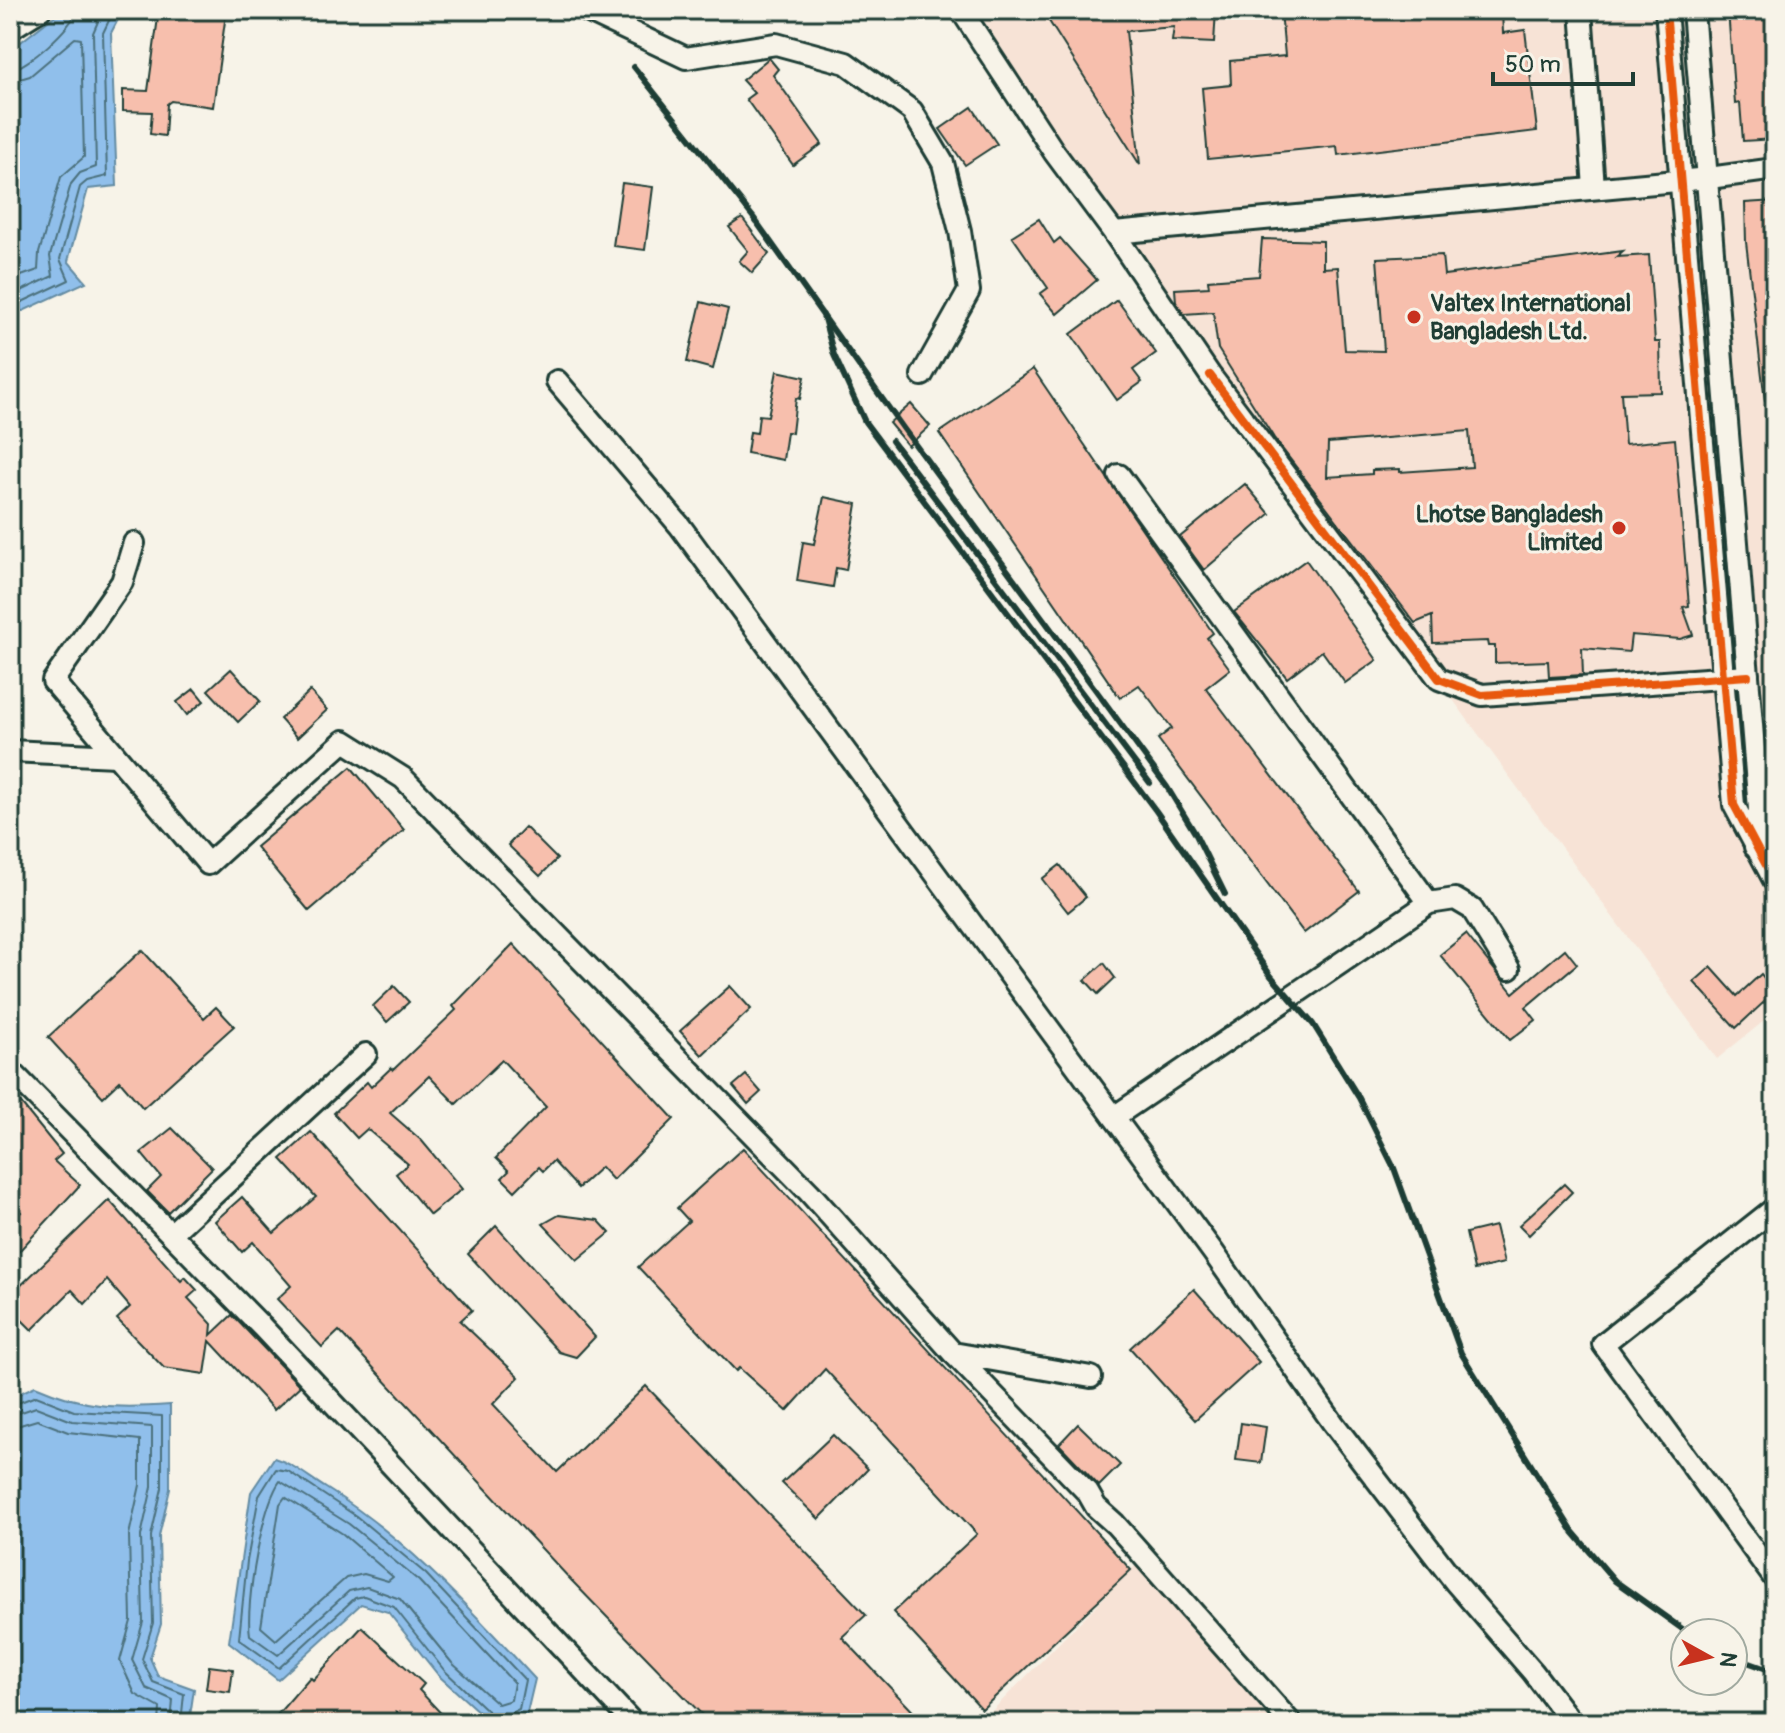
<svg xmlns="http://www.w3.org/2000/svg" width="1785" height="1733" viewBox="0 0 1785 1733" font-family="Pangolin,sans-serif">
<style>
.built{fill:#f7e3d6}
.water{fill:#90bfeb;stroke:#638ba2;stroke-width:2}
.lines{fill:none;stroke-linecap:round;stroke-linejoin:round}
.shore{stroke:#4c717d;stroke-width:2}
.building{fill:#f7bfad;stroke:#1f3d34;stroke-width:2;fill-rule:evenodd}
.minor-casing{stroke:#1f3d34;stroke-width:26}
.minor{stroke:#f7f3e8;stroke-width:20}
.rail{stroke:#1f3d34;stroke-width:6}
.cycleway-casing{stroke:#f7f3e8;stroke-width:13}
.cycleway{stroke:#e8590c;stroke-width:8}
.poi-dot{fill:#c8321e;stroke:#f7f3e8;stroke-width:3}
.labels{text-anchor:middle;dominant-baseline:central;stroke-width:6;stroke-linejoin:round;paint-order:stroke}
.poi-label{font-size:24px;font-weight:bold;fill:#1f3d34;stroke:#f7f3e8;text-anchor:start}
</style>
<rect width="100%" height="100%" fill="#f7f3e8"/>
<filter id="ink" filterUnits="userSpaceOnUse"><feTurbulence type="fractalNoise" baseFrequency=".0125" numOctaves="2"/><feDisplacementMap in="SourceGraphic" scale="16" xChannelSelector="R" yChannelSelector="G"/><feConvolveMatrix kernelMatrix="1 2 1 2 8 2 1 2 1" color-interpolation-filters="sRGB"/></filter>
<g filter="url(#ink)">
<g class="built">
<path d="M 946,10 L 1775,10 L 1775,1012 L 1717,1059 Z"/>
<path d="M 1139,1562 L 1278,1723 L 980,1723 Z"/>
</g>
<g class="water">
<path d="M 62,10 L 123,10 L 111,33 L 117,186 L 88,189 L 68,261 L 86,282 L 23,311 L 10,310 L 10,59 L 17,45 Z"/>
<path d="M 35,1386 C 86,1408 115,1409 170,1405 L 170,1489 L 159,1536 L 161,1624 L 150,1658 L 158,1676 L 194,1689 L 189,1723 L 10,1723 L 10,1398 Z"/>
<path d="M 274,1458 C 294,1464 308,1477 326,1488 C 408,1539 470,1609 535,1679 L 526,1717 L 491,1723 L 439,1676 L 388,1612 L 361,1604 L 278,1680 L 229,1642 L 251,1492 Z"/>
</g>
<g class="lines">
<g class="shore">
<path d="M 10,70 C 25,69 75,26 76,10"/>
<path d="M 10,82 L 30,76 L 75,38 L 81,39 L 84,157 L 61,177 L 39,253 L 38,270 L 10,280"/>
<path d="M 10,292 L 19,292 L 53,276 L 50,256 L 71,184 L 80,173 L 96,167 L 93,33 L 103,10"/>
<path d="M 10,303 L 22,302 L 69,280 L 60,259 L 80,187 L 87,181 L 107,176 L 103,33 L 114,10"/>
<path d="M 10,1406 L 36,1396 L 74,1411 L 162,1416 L 162,1488 L 151,1536 L 153,1623 L 142,1659 L 153,1682 L 184,1694 L 181,1723"/>
<path d="M 10,1416 L 36,1407 L 72,1421 L 152,1427 L 152,1487 L 141,1536 L 143,1622 L 132,1660 L 146,1688 L 173,1700 L 171,1723"/>
<path d="M 10,1428 L 37,1420 L 68,1432 L 140,1440 L 140,1485 L 129,1535 L 131,1621 L 120,1661 L 135,1694 L 160,1708 L 159,1723"/>
<path d="M 276,1469 L 288,1471 L 356,1516 L 426,1574 L 525,1680 L 519,1709 L 497,1720 L 444,1670 L 394,1607 L 364,1596 L 355,1598 L 279,1668 L 239,1639 L 247,1561 L 259,1496 Z"/>
<path d="M 280,1481 L 349,1524 L 419,1581 L 514,1683 L 511,1700 L 498,1704 L 452,1663 L 400,1599 L 367,1587 L 349,1591 L 278,1655 L 250,1635 C 245,1603 262,1507 280,1481 Z"/>
<path d="M 285,1497 L 343,1534 L 393,1577 L 388,1581 L 364,1574 L 346,1578 L 276,1640 L 261,1627 L 280,1504 Z"/>
</g>
</g>
<g class="building">
<path d="M 159,10 L 226,14 L 213,107 L 171,101 L 167,104 L 165,136 L 150,134 L 152,112 L 123,111 L 123,90 L 148,91 Z"/>
<path d="M 1042,10 L 1216,10 L 1214,43 L 1172,41 L 1174,27 L 1126,31 L 1140,165 Z"/>
<path d="M 1502,10 L 1503,33 L 1525,30 L 1537,131 L 1338,155 L 1337,146 L 1208,159 L 1202,88 L 1231,85 L 1230,61 L 1285,56 L 1281,11 Z"/>
<path d="M 1728,10 L 1775,10 L 1775,139 L 1743,141 L 1740,103 L 1735,104 Z"/>
<path d="M 769,58 L 778,69 L 773,75 L 822,144 L 793,165 L 746,99 L 754,93 L 742,80 Z"/>
<path d="M 972,107 L 997,144 L 965,165 L 940,129 Z"/>
<path d="M 622,183 L 653,187 L 645,250 L 613,246 Z"/>
<path d="M 1775,201 L 1775,400 L 1765,401 L 1746,242 L 1745,203 Z"/>
<path d="M 742,218 L 769,254 L 752,273 L 739,261 L 748,251 L 729,227 Z"/>
<path d="M 1039,219 L 1054,243 L 1060,238 L 1097,280 L 1057,314 L 1040,294 L 1048,288 L 1012,236 Z"/>
<path d="M 1262,239 L 1323,241 L 1323,268 L 1338,267 L 1345,350 L 1384,351 L 1377,258 L 1442,255 L 1444,275 L 1623,251 L 1616,257 L 1649,255 L 1655,342 L 1660,342 L 1661,392 L 1621,393 L 1625,444 L 1675,439 L 1689,606 L 1683,607 L 1693,635 L 1680,639 L 1631,635 L 1629,652 L 1582,648 L 1583,675 L 1549,677 L 1548,661 L 1495,663 L 1495,646 L 1488,646 L 1487,641 L 1433,643 L 1432,616 L 1415,623 L 1274,438 L 1218,349 L 1213,312 L 1184,314 L 1176,302 L 1175,289 L 1209,287 L 1208,280 L 1259,276 ZM 1469,431 L 1472,467 L 1400,472 L 1400,469 L 1372,470 L 1372,474 L 1327,477 L 1328,443 Z"/>
<path d="M 1117,300 L 1156,353 L 1133,370 L 1142,382 L 1117,400 L 1071,334 Z"/>
<path d="M 701,302 L 728,309 L 713,369 L 687,362 Z"/>
<path d="M 1033,369 L 1213,633 L 1207,638 L 1230,669 L 1206,688 L 1359,891 L 1304,933 L 1158,739 L 1172,728 L 1139,685 L 1120,698 L 939,433 Z"/>
<path d="M 777,371 L 805,377 L 800,399 L 796,398 L 792,433 L 787,432 L 783,460 L 747,453 L 750,432 L 757,433 L 759,415 L 768,416 Z"/>
<path d="M 911,404 L 930,426 L 908,446 L 889,423 Z"/>
<path d="M 1245,484 L 1270,514 L 1204,570 L 1180,537 Z"/>
<path d="M 824,497 L 857,504 L 846,570 L 836,568 L 833,587 L 797,581 L 803,542 L 814,544 Z"/>
<path d="M 1306,560 L 1377,660 L 1345,683 L 1322,651 L 1287,678 L 1234,612 Z"/>
<path d="M 231,669 L 260,701 L 238,722 L 208,690 Z"/>
<path d="M 194,689 L 204,701 L 187,715 L 177,702 Z"/>
<path d="M 310,691 L 327,710 L 297,738 L 280,719 Z"/>
<path d="M 351,767 L 404,830 L 309,911 L 256,847 Z"/>
<path d="M 525,827 L 557,859 L 540,876 L 508,845 Z"/>
<path d="M 1060,865 L 1086,897 L 1068,912 L 1042,879 Z"/>
<path d="M 1466,934 L 1513,993 L 1565,949 L 1577,964 L 1526,1007 L 1536,1020 L 1510,1040 L 1440,955 Z"/>
<path d="M 513,944 L 674,1119 L 613,1180 L 601,1167 L 578,1188 L 553,1161 L 543,1171 L 539,1167 L 515,1191 L 502,1178 L 509,1171 L 496,1158 L 546,1107 L 502,1060 L 456,1104 L 429,1076 L 390,1113 L 422,1141 L 462,1189 L 430,1215 L 396,1174 L 408,1164 L 367,1129 L 357,1138 L 334,1113 L 367,1082 L 371,1087 L 391,1068 L 393,1070 L 456,1010 L 453,1006 Z"/>
<path d="M 142,950 L 204,1018 L 216,1007 L 234,1026 L 143,1108 L 120,1081 L 103,1097 L 48,1037 Z"/>
<path d="M 1104,963 L 1115,978 L 1098,994 L 1085,980 Z"/>
<path d="M 1711,967 L 1737,996 L 1761,974 L 1775,992 L 1736,1028 L 1694,982 Z"/>
<path d="M 394,986 L 409,1002 L 387,1022 L 373,1006 Z"/>
<path d="M 730,986 L 751,1009 L 702,1055 L 680,1031 Z"/>
<path d="M 746,1075 L 761,1092 L 748,1104 L 733,1086 Z"/>
<path d="M 10,1090 L 62,1154 L 54,1161 L 80,1185 L 10,1261 L 10,1224 L 21,1212 L 10,1201 Z"/>
<path d="M 172,1128 L 212,1168 L 168,1212 L 147,1191 L 161,1177 L 141,1153 Z"/>
<path d="M 311,1132 L 472,1310 L 460,1321 L 519,1377 L 493,1404 L 557,1472 L 646,1386 L 866,1615 L 842,1637 L 924,1723 L 710,1723 L 571,1580 L 339,1331 L 322,1347 L 277,1299 L 291,1286 L 253,1242 L 242,1252 L 215,1221 L 242,1197 L 274,1233 L 316,1197 L 281,1159 Z"/>
<path d="M 743,1148 L 1131,1570 L 982,1709 L 893,1612 L 977,1534 L 825,1369 L 787,1411 L 739,1368 L 736,1371 L 638,1267 L 689,1221 L 677,1208 Z"/>
<path d="M 1564,1184 L 1572,1192 L 1529,1235 L 1519,1225 Z"/>
<path d="M 109,1200 L 181,1281 L 185,1277 L 197,1290 L 188,1298 L 212,1324 L 211,1335 L 232,1315 L 300,1386 L 274,1410 L 210,1341 L 205,1374 L 164,1368 L 117,1319 L 130,1307 L 107,1280 L 85,1304 L 72,1290 L 32,1330 L 10,1308 L 10,1296 Z"/>
<path d="M 559,1215 L 598,1220 L 610,1233 L 577,1260 L 543,1224 Z"/>
<path d="M 496,1226 L 595,1337 L 576,1357 L 559,1352 L 468,1254 Z"/>
<path d="M 1495,1226 L 1504,1263 L 1474,1270 L 1466,1233 Z"/>
<path d="M 1194,1289 L 1259,1362 L 1195,1420 L 1130,1348 Z"/>
<path d="M 1241,1423 L 1266,1427 L 1261,1463 L 1236,1460 Z"/>
<path d="M 1078,1424 L 1120,1465 L 1099,1486 L 1059,1444 Z"/>
<path d="M 833,1435 L 868,1469 L 819,1519 L 782,1483 Z"/>
<path d="M 362,1627 L 424,1684 L 419,1690 L 450,1723 L 407,1723 L 397,1713 L 389,1723 L 270,1723 L 310,1677 L 313,1680 Z"/>
<path d="M 209,1666 L 233,1669 L 230,1692 L 206,1689 Z"/>
</g>
<g class="lines">
<g class="minor-casing">
<g id="minor">
<path d="M 585,10 L 686,58 L 776,44 L 846,63 L 912,111 L 943,163 L 960,231 L 969,291 L 922,375"/>
<path d="M 961,10 L 1054,152 L 1114,233 L 1210,375 L 1439,679 L 1482,695 L 1748,676"/>
<path d="M 1581,10 L 1594,188"/>
<path d="M 1666,10 L 1734,805 L 1775,882"/>
<path d="M 1693,10 L 1759,809 L 1755,847"/>
<path d="M 10,29 L 40,10"/>
<path d="M 1114,233 L 1709,178 L 1775,169"/>
<path d="M 557,381 L 680,526 L 1213,1252 L 1333,1423 L 1455,1582 L 1533,1672 L 1572,1723"/>
<path d="M 1119,475 L 1429,903"/>
<path d="M 134,543 L 122,582 L 53,681 L 208,864 L 344,741 L 403,778 L 809,1192 L 953,1353 L 1091,1377"/>
<path d="M 10,751 L 116,756"/>
<path d="M 10,1070 L 262,1327 L 633,1723"/>
<path d="M 1114,1117 L 1429,903 L 1455,899 L 1472,909 L 1509,969"/>
<path d="M 1775,1208 L 1603,1344 L 1775,1579"/>
<path d="M 171,1234 L 366,1054"/>
<path d="M 954,1354 L 1088,1493 L 1096,1507 L 1115,1524 L 1291,1723"/>
</g>
</g>
<use href="#minor" class="minor"/>
<g class="rail">
<path d="M 634,67 L 753,217 L 903,428 L 1167,787 L 1195,833 L 1225,894"/>
<path d="M 823,315 L 834,355 L 865,422 L 1156,811 L 1271,976 L 1313,1024 L 1359,1098 L 1394,1168 L 1461,1353 L 1573,1532 L 1615,1581 L 1688,1633"/>
<path d="M 892,441 L 1150,783"/>
<path d="M 1733,1657 L 1775,1672"/>
</g>
<g class="cycleway-casing">
<g id="cycleway">
<path d="M 1666,10 L 1734,805 L 1775,882"/>
<path d="M 1210,375 L 1439,679 L 1482,695 L 1748,676"/>
</g>
</g>
<use href="#cycleway" class="cycleway"/>
</g>
</g>
<g class="poi-dot">
<circle cx="1414" cy="317" r="8"/>
<circle cx="1619" cy="528" r="8"/>
</g>
<g class="labels">
<g class="poi-label">
<text x="1430" y="303">Valtex International<tspan x="1430" dy="28">Bangladesh Ltd.</tspan></text>
<text x="1603" y="514" text-anchor="end">Lhotse Bangladesh<tspan x="1603" dy="28">Limited</tspan></text>
</g>
</g>
<rect width="1785" height="1733" fill="none" stroke="#f7f3e8" stroke-width="40"/>
<rect x="20" y="20" width="1745" height="1693" fill="none" stroke="#1f3d34" stroke-width="3" filter="url(#ink)"/>
<g transform="translate(1709 1657) rotate(98)"><circle r="38" fill="#f7f3e8" stroke="#a1aaa0" stroke-width="2"/>
<path d="M0-6L14 30L0 20L-14 30Z" fill="#c8321e"/>
<text y="-12" font-size="22" font-weight="bold" text-anchor="middle" fill="#1f3d34">N</text>
</g>
<path d="M1493 72v12h140v-12" fill="none" stroke="#1f3d34" stroke-width="4"/>
<text x="1505" y="72" font-size="24" fill="#1f3d34" stroke="#f7f3e8" stroke-width="6" paint-order="stroke">50 m</text>
</svg>
